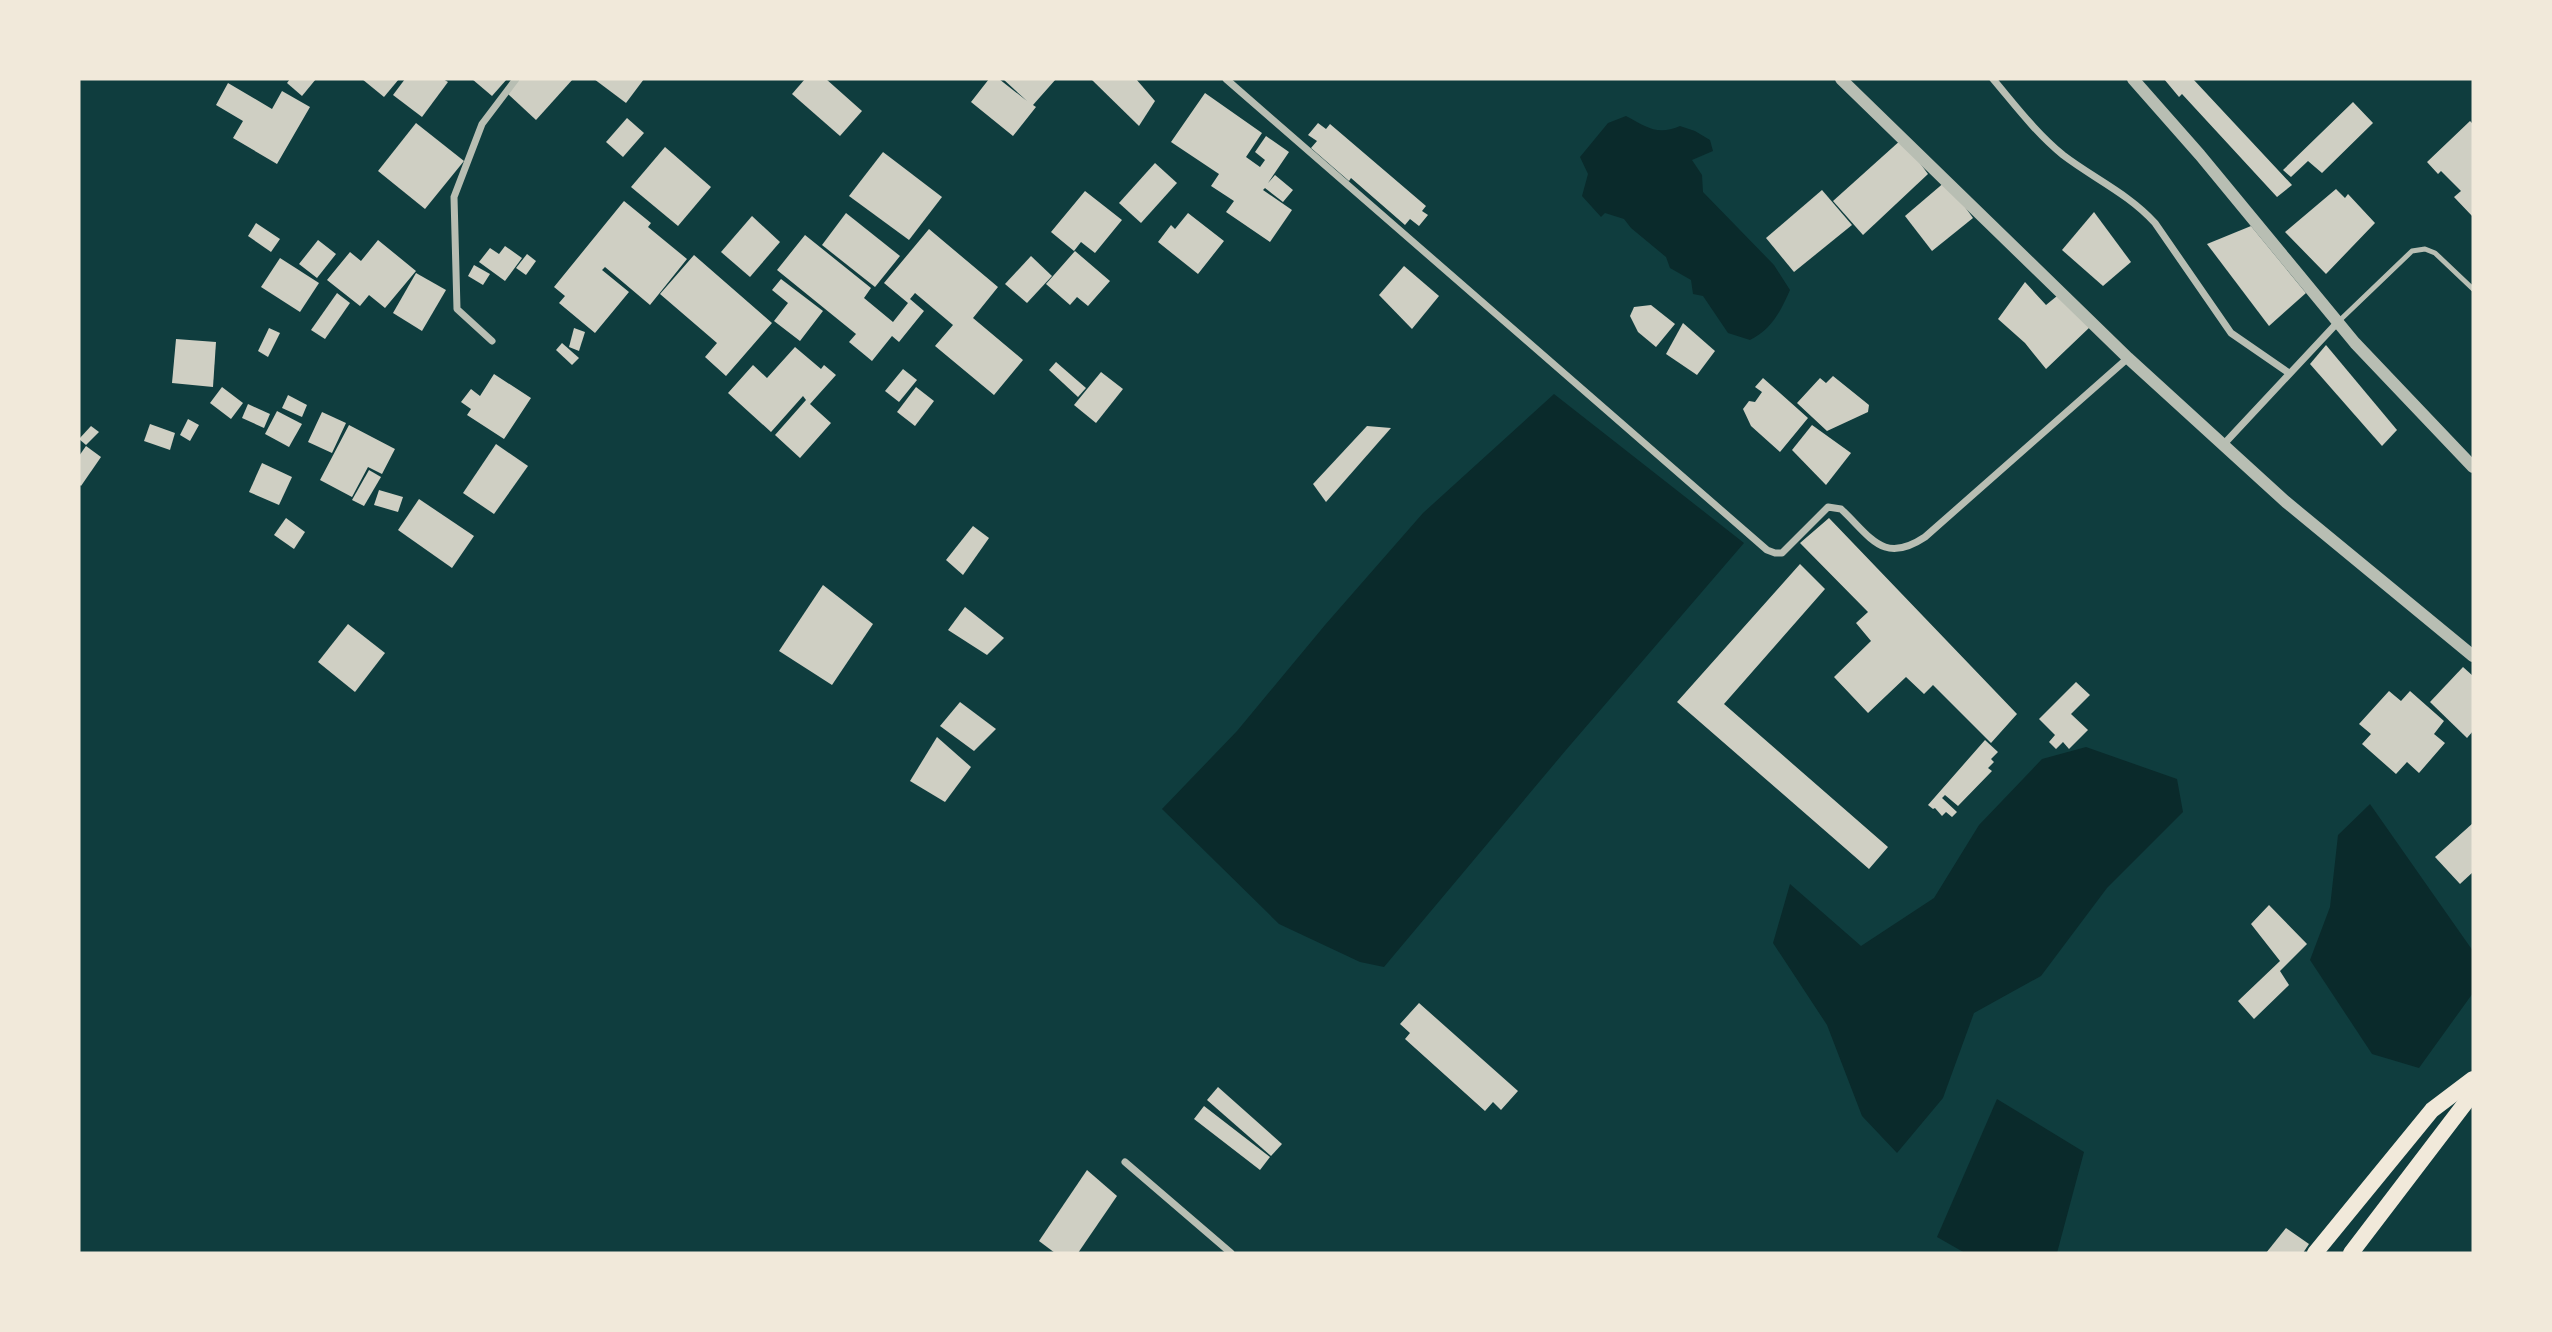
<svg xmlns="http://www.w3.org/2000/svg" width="2552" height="1332" viewBox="0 0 2552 1332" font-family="'Space Grotesk',sans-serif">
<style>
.water{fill:#0a2a2b}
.building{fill:#cfcfc3}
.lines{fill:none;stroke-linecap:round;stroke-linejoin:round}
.service{stroke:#b8beb3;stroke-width:5}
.minor{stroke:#b8beb3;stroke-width:7}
.tertiary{stroke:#b8beb3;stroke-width:12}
.primary{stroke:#f1e9da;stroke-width:16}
</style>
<rect width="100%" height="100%" fill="#0f3d3e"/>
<g class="water">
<path d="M 1626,116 C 1647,127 1657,136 1680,126 L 1695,131 L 1710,140 L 1713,151 L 1692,160 L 1702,175 L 1703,192 L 1774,265 L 1790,290 C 1781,311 1771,330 1750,340 L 1728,333 L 1703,296 L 1693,294 L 1691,280 L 1670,268 L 1666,257 L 1631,228 L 1624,219 L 1605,213 L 1601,217 L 1582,196 L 1588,174 L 1580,157 L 1608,123 Z"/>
<path d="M 1554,394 L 1744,543 L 1566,750 L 1384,967 L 1360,962 L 1279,924 L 1162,809 L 1237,731 L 1325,625 L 1423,513 Z"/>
<path d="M 2086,747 L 2177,779 L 2183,812 L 2107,888 L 2041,976 L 1974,1013 L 1943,1098 L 1897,1153 L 1862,1116 L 1827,1025 L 1773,943 L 1790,884 L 1861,946 L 1934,898 L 1979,825 L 2042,759 Z"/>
<path d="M 2370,804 L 2473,951 L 2473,993 L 2419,1068 L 2372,1054 L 2310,960 L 2330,907 L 2338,835 Z"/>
<path d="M 1997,1099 L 2084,1152 L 2057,1253 L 1965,1253 L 1937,1237 Z"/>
</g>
<g class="building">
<path d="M 290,79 L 316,79 L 302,96 L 287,83 Z"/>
<path d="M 362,79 L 399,79 L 384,97 Z"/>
<path d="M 405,79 L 443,79 L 448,82 L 422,117 L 393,95 Z"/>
<path d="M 472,79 L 507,79 L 492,96 Z"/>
<path d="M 520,79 L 573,79 L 536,120 L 507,93 Z"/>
<path d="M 594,79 L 644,79 L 626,103 Z"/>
<path d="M 805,79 L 826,79 L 862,111 L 840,136 L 792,94 Z"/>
<path d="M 989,79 L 999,79 L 1027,101 L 1003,79 L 1056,79 L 1033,105 L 1036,107 L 1013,136 L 971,102 Z"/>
<path d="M 1091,79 L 1136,79 L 1155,101 L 1139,126 Z"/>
<path d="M 2164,79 L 2193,79 L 2292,185 L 2277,197 L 2182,94 L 2179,97 Z"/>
<path d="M 228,83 L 272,109 L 282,91 L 310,107 L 277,164 L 233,138 L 243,121 L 216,105 Z"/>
<path d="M 1205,93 L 1262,133 L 1246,157 L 1260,167 L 1265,160 L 1255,152 L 1266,136 L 1289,152 L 1268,183 L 1275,175 L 1293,190 L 1283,202 L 1265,188 L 1263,190 L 1292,210 L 1270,242 L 1226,212 L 1234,201 L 1211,186 L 1219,174 L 1171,142 Z"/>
<path d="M 2353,102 L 2373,123 L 2322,173 L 2308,161 L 2291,177 L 2283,170 Z"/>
<path d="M 627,118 L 644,133 L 623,157 L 606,142 Z"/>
<path d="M 2470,121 L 2473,124 L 2473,217 L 2454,197 L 2461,191 L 2441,171 L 2438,174 L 2427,162 Z"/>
<path d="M 416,123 L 464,161 L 425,209 L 378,171 Z"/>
<path d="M 1318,123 L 1326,129 L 1330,124 L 1426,206 L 1422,211 L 1428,215 L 1419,226 L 1410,219 L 1405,225 L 1351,178 L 1349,181 L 1311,148 L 1317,141 L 1308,135 Z"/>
<path d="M 1902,139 L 1928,174 L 1863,235 L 1833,201 Z"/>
<path d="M 665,147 L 711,187 L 678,226 L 631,187 Z"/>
<path d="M 883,152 L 942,197 L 909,240 L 849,196 Z"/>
<path d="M 1155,163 L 1177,183 L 1141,223 L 1119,203 Z"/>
<path d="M 1946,181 L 1973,218 L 1932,251 L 1905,216 Z"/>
<path d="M 2336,189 L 2345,198 L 2348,194 L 2375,223 L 2326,274 L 2285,232 Z"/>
<path d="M 1822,190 L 1852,225 L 1794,272 L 1766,238 Z"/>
<path d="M 1085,191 L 1122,220 L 1095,253 L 1081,242 L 1074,251 L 1051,232 Z"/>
<path d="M 624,201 L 651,223 L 648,227 L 687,259 L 650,305 L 605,267 L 602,270 L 629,292 L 595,333 L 559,303 L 565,296 L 554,287 Z"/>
<path d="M 2094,212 L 2131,262 L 2103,286 L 2062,250 Z"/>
<path d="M 846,213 L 900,256 L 875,287 L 822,245 Z"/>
<path d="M 1188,213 L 1224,241 L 1198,274 L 1158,242 L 1171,225 L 1175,229 Z"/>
<path d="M 752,216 L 780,242 L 750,277 L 721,252 Z"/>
<path d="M 256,223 L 280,239 L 271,252 L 248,236 Z"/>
<path d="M 2251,226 L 2306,293 L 2269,326 L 2207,244 Z"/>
<path d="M 929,229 L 998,287 L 973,318 L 1023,360 L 994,395 L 935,346 L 953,325 L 915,293 L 910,299 L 924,311 L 899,342 L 892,336 L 872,361 L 849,342 L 856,334 L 777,270 L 805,235 L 871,288 L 864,298 L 893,322 L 908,303 L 884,283 Z"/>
<path d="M 318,240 L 336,254 L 317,278 L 299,264 Z"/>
<path d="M 378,240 L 416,271 L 385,308 L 369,295 L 360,306 L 327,280 L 350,252 L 361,261 Z"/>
<path d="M 505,246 L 522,258 L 505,281 L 479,262 L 490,248 L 499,254 Z"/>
<path d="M 1075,251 L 1110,281 L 1088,306 L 1077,297 L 1070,305 L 1046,284 Z"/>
<path d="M 527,254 L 536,261 L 526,275 L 516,268 Z"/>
<path d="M 694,255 L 772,323 L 726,376 L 705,357 L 717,343 L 660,294 Z"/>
<path d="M 1031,256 L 1052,276 L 1027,303 L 1005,284 Z"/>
<path d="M 280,258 L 319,283 L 300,312 L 261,287 Z"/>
<path d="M 474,265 L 490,274 L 483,285 L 468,276 Z"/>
<path d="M 1404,266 L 1439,296 L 1412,329 L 1379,295 Z"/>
<path d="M 416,273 L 446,290 L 422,331 L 393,313 Z"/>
<path d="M 781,279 L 823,311 L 800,341 L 774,321 L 788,303 L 772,290 Z"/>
<path d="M 2025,282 L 2046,305 L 2057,296 L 2090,327 L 2046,369 L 2025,343 L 1998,319 Z"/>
<path d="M 337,293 L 350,303 L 325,339 L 311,330 Z"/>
<path d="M 1651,305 L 1675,324 L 1656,347 L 1638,332 L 1630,316 L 1634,307 Z"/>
<path d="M 1683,323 L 1715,351 L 1697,375 L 1666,354 Z"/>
<path d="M 269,328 L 280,333 L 268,357 L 258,351 Z"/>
<path d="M 574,328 L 585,332 L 579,351 L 569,347 Z"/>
<path d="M 176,339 L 216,342 L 213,387 L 172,383 Z"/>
<path d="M 562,343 L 579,358 L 572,365 L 556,350 Z"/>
<path d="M 2326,345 L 2397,430 L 2382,446 L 2310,364 Z"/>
<path d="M 795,347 L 821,369 L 824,365 L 836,375 L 810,404 L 831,423 L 800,458 L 775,435 L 806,400 L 803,396 L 771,432 L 728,393 L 753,365 L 767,378 Z"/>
<path d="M 1056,362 L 1086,388 L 1078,397 L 1049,370 Z"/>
<path d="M 903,369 L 917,380 L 899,402 L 885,391 Z"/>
<path d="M 1101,372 L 1123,389 L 1096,423 L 1074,405 Z"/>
<path d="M 494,374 L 531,398 L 504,439 L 467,415 L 471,409 L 461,402 L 471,389 L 480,396 Z"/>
<path d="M 1833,376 L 1869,405 L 1868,412 L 1827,431 L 1797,403 L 1820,378 L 1826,383 Z"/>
<path d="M 1763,378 L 1808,418 L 1780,452 L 1751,426 L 1743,409 L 1749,401 L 1755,402 L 1762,392 L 1755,387 Z"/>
<path d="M 222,387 L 243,403 L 231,419 L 210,403 Z"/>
<path d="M 916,387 L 934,401 L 915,426 L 897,412 Z"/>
<path d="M 288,395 L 307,405 L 302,417 L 282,408 Z"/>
<path d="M 248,404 L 270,414 L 264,428 L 242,418 Z"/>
<path d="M 277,411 L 302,424 L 289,447 L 265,434 Z"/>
<path d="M 322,412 L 346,423 L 332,453 L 308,442 Z"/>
<path d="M 188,419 L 199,425 L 190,441 L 180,435 Z"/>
<path d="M 150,424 L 175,433 L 170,450 L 144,441 Z"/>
<path d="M 349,425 L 395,449 L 382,474 L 368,467 L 352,497 L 320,480 Z"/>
<path d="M 1812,425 L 1851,453 L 1826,485 L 1792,450 Z"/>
<path d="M 91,426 L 99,432 L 86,445 L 79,439 Z"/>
<path d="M 1367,426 L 1391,428 L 1326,502 L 1313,484 Z"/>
<path d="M 496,444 L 528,466 L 494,514 L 463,493 Z"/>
<path d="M 86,446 L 101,457 L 81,486 L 79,484 L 79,456 Z"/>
<path d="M 262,463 L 292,477 L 279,505 L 249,492 Z"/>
<path d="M 369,470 L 381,477 L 364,506 L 352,500 Z"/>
<path d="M 379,490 L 403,497 L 398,512 L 374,505 Z"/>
<path d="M 419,499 L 474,536 L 452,568 L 398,530 Z"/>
<path d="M 286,518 L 305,532 L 294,549 L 274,535 Z"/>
<path d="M 1829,518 L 2017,714 L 1991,743 L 1933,685 L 1924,694 L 1906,677 L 1868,713 L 1834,677 L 1871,641 L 1856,623 L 1868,612 L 1800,543 Z"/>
<path d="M 973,526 L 989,538 L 963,575 L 946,560 Z"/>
<path d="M 1800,564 L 1825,589 L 1724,704 L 1888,847 L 1869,869 L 1677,702 Z"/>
<path d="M 823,585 L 873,624 L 832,685 L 779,651 Z"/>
<path d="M 965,607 L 1004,638 L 987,655 L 948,630 Z"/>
<path d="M 348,624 L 385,653 L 355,692 L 318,662 Z"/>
<path d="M 2463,667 L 2473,676 L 2473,731 L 2467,738 L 2430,702 Z"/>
<path d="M 2076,682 L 2090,695 L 2071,714 L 2088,730 L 2069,749 L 2063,742 L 2056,749 L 2049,742 L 2055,735 L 2039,719 Z"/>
<path d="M 2389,691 L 2401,701 L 2410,691 L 2444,721 L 2434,734 L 2445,743 L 2419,773 L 2407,762 L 2396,774 L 2362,744 L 2371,734 L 2359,724 Z"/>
<path d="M 960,702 L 996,729 L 974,751 L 940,726 Z"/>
<path d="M 937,737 L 971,767 L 945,802 L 910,781 Z"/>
<path d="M 1985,740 L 1998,752 L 1991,759 L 1994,762 L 1988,768 L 1992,771 L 1958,806 L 1945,795 L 1942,798 L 1957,812 L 1952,817 L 1946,812 L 1942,816 L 1935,808 L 1933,809 L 1928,805 Z"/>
<path d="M 2473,823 L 2473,872 L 2460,884 L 2435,857 Z"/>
<path d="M 2269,905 L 2307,944 L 2280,971 L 2289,985 L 2254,1019 L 2238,1001 L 2280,961 L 2251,924 Z"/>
<path d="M 1419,1003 L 1518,1091 L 1501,1110 L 1493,1102 L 1485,1111 L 1405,1039 L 1410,1033 L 1400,1024 Z"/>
<path d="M 1218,1087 L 1282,1144 L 1271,1156 L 1207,1100 Z"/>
<path d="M 1204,1106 L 1270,1157 L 1260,1170 L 1194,1119 Z"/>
<path d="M 1087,1170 L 1117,1196 L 1078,1253 L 1055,1253 L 1039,1241 Z"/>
<path d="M 2286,1228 L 2309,1244 L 2303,1253 L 2266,1253 Z"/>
</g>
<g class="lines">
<path class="service" d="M 2338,322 L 2412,251 L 2425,249 L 2435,253 L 2473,289"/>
<g class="minor">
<path d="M 1226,79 L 1767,550 L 1775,553 L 1782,553 L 1828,507 L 1841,509 C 1871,537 1883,565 1925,537 L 2128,358"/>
<path d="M 1993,79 C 2015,105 2036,133 2063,155 C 2093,178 2129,194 2155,223 L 2231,333 L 2289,373"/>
<path d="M 492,341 L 457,309 L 454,197 L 482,124 L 516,79"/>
<path d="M 2223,445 L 2338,322"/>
<path d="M 1125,1162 L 1231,1253"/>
</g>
<g class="tertiary">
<path d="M 1841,79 L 2128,358 L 2286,502 L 2473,656"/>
<path d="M 2133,79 L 2200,155 L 2355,343 L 2473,467"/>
</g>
<g class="primary">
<path d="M 2315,1253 L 2432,1110 L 2473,1079"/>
<path d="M 2351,1253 L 2473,1093"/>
</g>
</g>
<rect width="2552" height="1332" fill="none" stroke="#f1e9da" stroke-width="161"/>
</svg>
